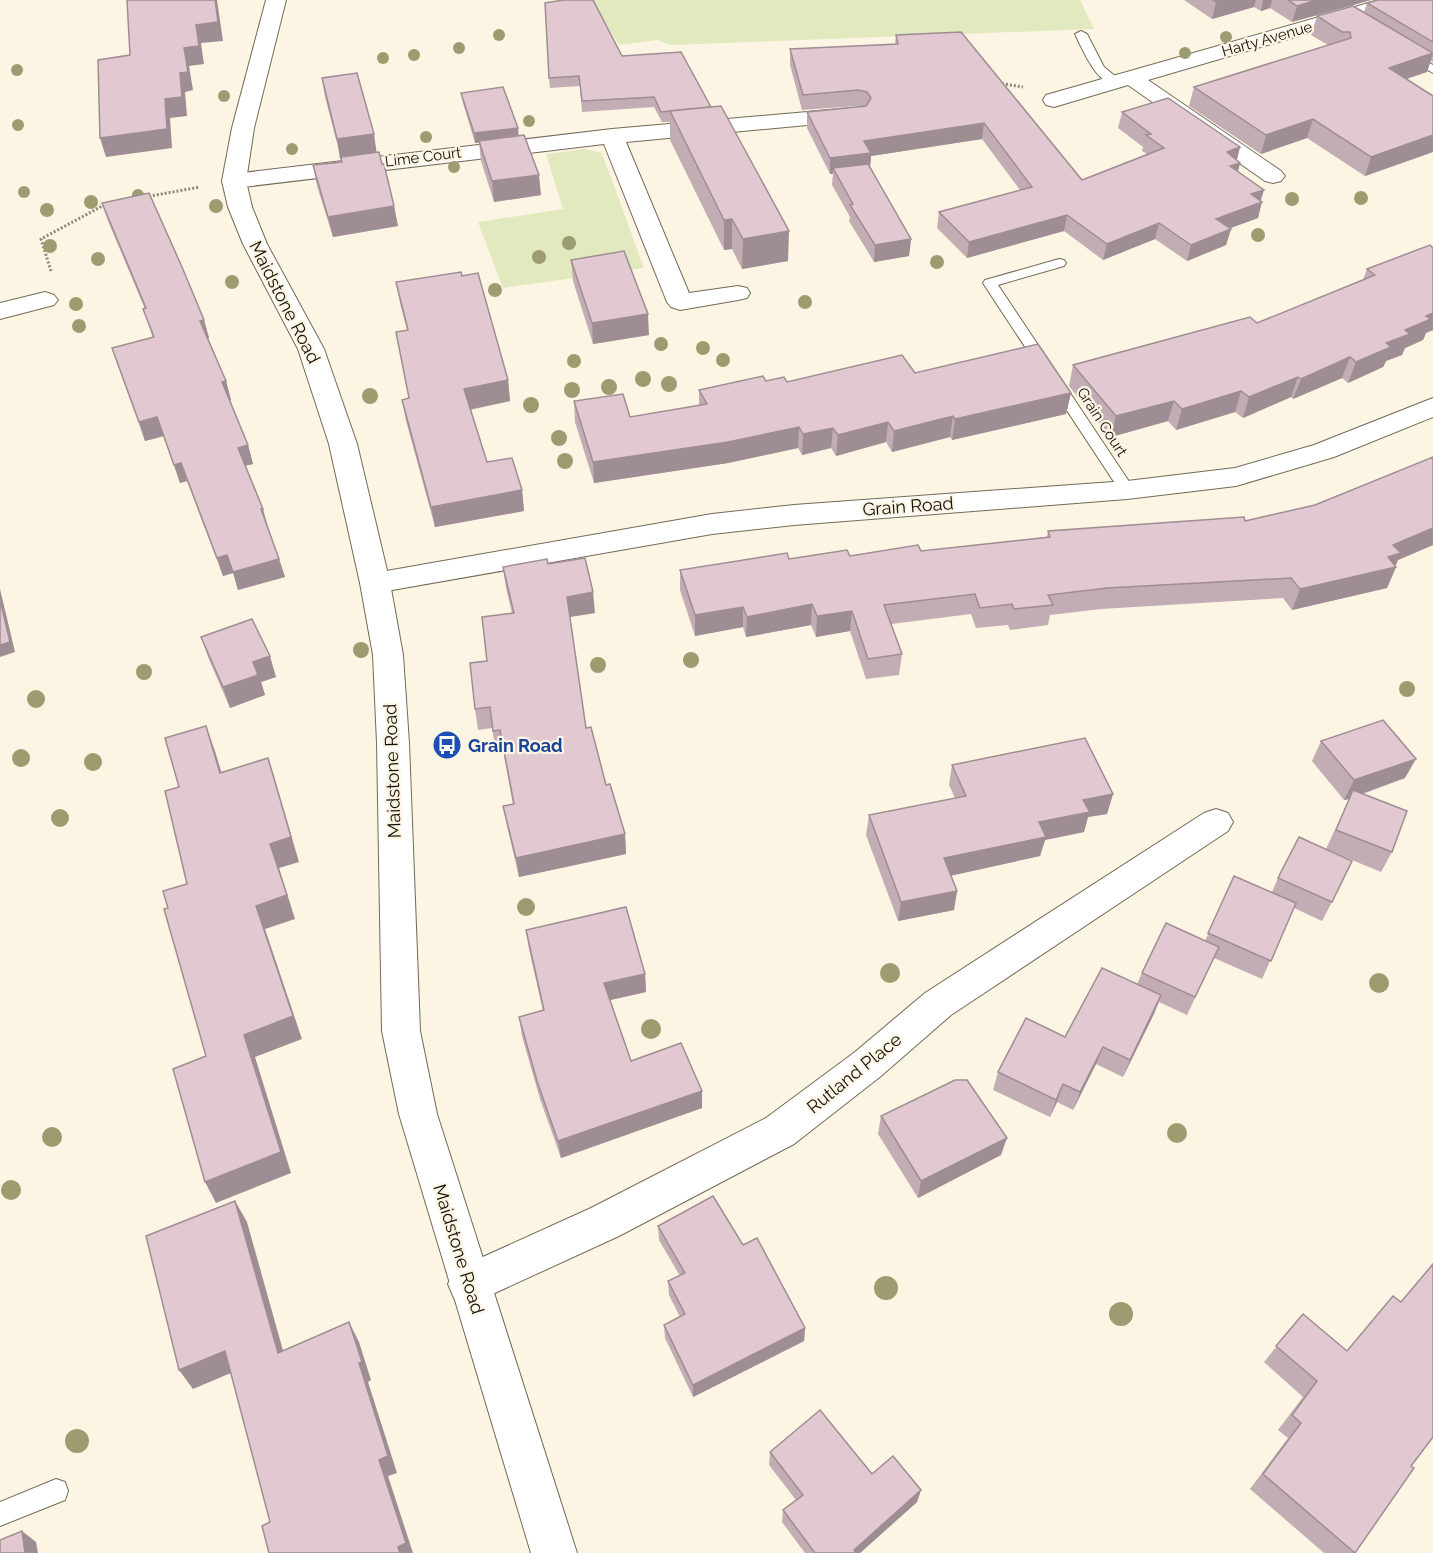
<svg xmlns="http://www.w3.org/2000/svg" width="1433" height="1553" viewBox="0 0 1433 1553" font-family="Raleway,sans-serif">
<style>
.green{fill:#e2e9bf}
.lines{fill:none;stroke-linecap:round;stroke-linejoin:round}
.service-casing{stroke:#736a57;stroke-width:2}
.minor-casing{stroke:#736a57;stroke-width:2}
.tertiary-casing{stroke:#736a57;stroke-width:2}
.path{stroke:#8d877a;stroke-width:3;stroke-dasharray:2 2;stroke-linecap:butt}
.service{fill:#fff;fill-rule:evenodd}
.minor{fill:#fff;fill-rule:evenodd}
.tertiary{fill:#fff;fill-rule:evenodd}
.tree{fill:#9c9c70}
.wall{fill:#c2adb4}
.shaded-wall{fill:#9e8d92}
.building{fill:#e2c9d1;stroke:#9e8d92;stroke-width:1.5}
.labels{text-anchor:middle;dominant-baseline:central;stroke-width:4.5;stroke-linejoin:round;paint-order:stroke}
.far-street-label{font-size:15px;fill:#131008;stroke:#fdf5e3}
.street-label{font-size:18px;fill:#131008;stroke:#fdf5e3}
.transit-label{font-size:18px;font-weight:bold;fill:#164399;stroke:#fdf5e3;text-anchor:start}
</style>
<rect width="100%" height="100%" fill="#fdf5e3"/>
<g class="green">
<path d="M 592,0 L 1080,0 L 1094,29 L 670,45 L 657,40 L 619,45 Z"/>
<path d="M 585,149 L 602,153 L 644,268 L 503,288 L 478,222 L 563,209 L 546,154 Z"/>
</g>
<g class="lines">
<g class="service-casing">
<g id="service">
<path d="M 1081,31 L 1087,34 L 1104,67 L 1120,80 L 1120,84 C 1098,89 1083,50 1075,34 Z"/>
<path d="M 1409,52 L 1433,65 L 1433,73 L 1405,57 L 1405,53 Z"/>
<path d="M 1059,259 L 1064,260 L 1066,263 L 1064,266 L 998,285 L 1132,486 L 1135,490 L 1132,494 L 1122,494 L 983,283 L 985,280 Z"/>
<path d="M 56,1479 L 65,1482 L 68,1491 L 65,1500 L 0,1526 L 0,1502 Z"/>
</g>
</g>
<g class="minor-casing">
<g id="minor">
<path d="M 1379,0 L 1411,0 L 1408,4 L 1148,80 L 1281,171 L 1285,176 L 1281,181 L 1273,183 L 1265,181 L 1128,85 L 1054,107 L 1046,105 L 1043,100 L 1046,95 Z"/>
<path d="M 853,108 L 861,110 L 864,115 L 861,120 L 626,142 L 689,293 L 738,286 L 747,288 L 750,293 L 747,298 L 738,300 L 680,310 L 671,307 L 667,302 L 604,144 L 234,188 L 226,186 L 222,181 L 226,176 L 234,174 L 612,129 Z"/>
<path d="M 45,292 L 54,295 L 58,300 L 54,305 L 0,319 L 0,303 Z"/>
<path d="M 1433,398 L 1433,417 L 1334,457 L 1236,486 L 1127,499 L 794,525 L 712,534 L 375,593 L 364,590 L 360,583 L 364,576 L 375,573 L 712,514 L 794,505 L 1127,481 L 1235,468 L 1314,445 Z"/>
<path d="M 1216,809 L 1228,813 L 1233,822 L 1228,831 L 951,1015 L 881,1076 L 794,1144 L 619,1236 L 484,1298 L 469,1304 L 454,1298 L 448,1284 L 454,1270 L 591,1208 L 766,1118 L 855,1052 L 925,993 L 1204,813 Z"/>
</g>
</g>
<g class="tertiary-casing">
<path id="tertiary" d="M 266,0 L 286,0 L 254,128 L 246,181 L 252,207 L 267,244 L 324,349 L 357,444 L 390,583 L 403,655 L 409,743 L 420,1031 L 437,1114 L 577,1553 L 531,1553 L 399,1114 L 382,1031 L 377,743 L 373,655 L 360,583 L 329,444 L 298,349 L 243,244 L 228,207 L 222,181 L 232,128 Z"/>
</g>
<g class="path">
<path d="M 998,83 L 1023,87"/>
<path d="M 145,197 L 200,187"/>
<path d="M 51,271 L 41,239 L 106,204"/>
</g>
<use href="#service" class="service"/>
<use href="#minor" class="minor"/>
<use href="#tertiary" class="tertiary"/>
</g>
<g class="tree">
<circle cx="499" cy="35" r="6"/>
<circle cx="1226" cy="37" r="6"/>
<circle cx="459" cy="48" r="6"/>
<circle cx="1185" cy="53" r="6"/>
<circle cx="414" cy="55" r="6"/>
<circle cx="383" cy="58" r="6"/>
<circle cx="17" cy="70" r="6"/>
<circle cx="224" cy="96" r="6"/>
<circle cx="529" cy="121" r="6"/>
<circle cx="18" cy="125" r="6"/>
<circle cx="426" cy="137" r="6"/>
<circle cx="292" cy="149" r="6"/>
<circle cx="454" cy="167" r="6"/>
<circle cx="24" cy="192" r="6"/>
<circle cx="138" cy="195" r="6"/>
<circle cx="1361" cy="198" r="7"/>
<circle cx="1292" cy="199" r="7"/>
<circle cx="91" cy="202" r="7"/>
<circle cx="216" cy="206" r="7"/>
<circle cx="47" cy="210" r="7"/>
<circle cx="1258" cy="235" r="7"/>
<circle cx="569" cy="243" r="7"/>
<circle cx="50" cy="246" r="7"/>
<circle cx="539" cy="257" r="7"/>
<circle cx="98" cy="259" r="7"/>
<circle cx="937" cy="262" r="7"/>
<circle cx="232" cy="282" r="7"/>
<circle cx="495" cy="290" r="7"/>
<circle cx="805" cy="302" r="7"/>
<circle cx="76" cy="304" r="7"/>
<circle cx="79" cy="326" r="7"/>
<circle cx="661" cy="344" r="7"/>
<circle cx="703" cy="348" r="7"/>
<circle cx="723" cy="360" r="7"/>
<circle cx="574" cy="361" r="7"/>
<circle cx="643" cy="379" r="8"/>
<circle cx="669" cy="384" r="8"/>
<circle cx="609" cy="387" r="8"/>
<circle cx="572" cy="390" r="8"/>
<circle cx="370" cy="396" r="8"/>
<circle cx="531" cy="405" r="8"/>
<circle cx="559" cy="438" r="8"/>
<circle cx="565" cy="461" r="8"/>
<circle cx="361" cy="650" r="8"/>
<circle cx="691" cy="660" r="8"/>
<circle cx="598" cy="665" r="8"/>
<circle cx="144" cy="672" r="8"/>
<circle cx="1407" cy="689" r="8"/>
<circle cx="36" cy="699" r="9"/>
<circle cx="21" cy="758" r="9"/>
<circle cx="93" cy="762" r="9"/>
<circle cx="60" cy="818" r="9"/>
<circle cx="526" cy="907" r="9"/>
<circle cx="890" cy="973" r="10"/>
<circle cx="1379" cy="983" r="10"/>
<circle cx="651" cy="1029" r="10"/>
<circle cx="1177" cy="1133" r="10"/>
<circle cx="52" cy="1137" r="10"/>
<circle cx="11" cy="1190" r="10"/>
<circle cx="886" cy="1288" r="12"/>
<circle cx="1121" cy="1314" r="12"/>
<circle cx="77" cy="1441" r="12"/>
</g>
<g class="wall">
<path d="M 1184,0 L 1371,0 L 1292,22 L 1270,8 L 1261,11 L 1254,7 L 1212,19 Z"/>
<path d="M 1433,0 L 1433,62 L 1431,61 L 1427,72 L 1406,79 L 1433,96 L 1433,152 L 1365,176 L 1307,138 L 1261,154 L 1189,106 L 1194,87 L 1328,45 L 1311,35 L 1317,16 L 1364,12 L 1367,3 Z"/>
<path d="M 896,35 L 1082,180 L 1147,154 L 1142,151 L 1143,147 L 1118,128 L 1122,112 L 1240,147 L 1237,160 L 1240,163 L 1238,171 L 1260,201 L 1258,218 L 1230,228 L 1231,229 L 1226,245 L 1187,261 L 1155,239 L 1103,260 L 1064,231 L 967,258 L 937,228 L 939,212 L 1020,190 L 982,139 L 871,156 L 870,166 L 911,239 L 909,256 L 874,262 L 849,221 L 850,217 L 832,185 L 833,174 L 830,174 L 807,128 L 807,112 L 862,107 L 857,106 L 802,110 L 790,65 L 790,49 L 895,44 Z"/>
<path d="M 681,52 L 788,261 L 742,269 L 732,249 L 724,250 L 670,140 L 670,122 L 662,122 L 654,107 L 582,112 L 580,86 L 550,88 L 549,78 L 622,56 Z"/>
<path d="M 322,78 L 377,153 L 394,206 L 398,226 L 333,237 L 317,186 L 313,165 L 342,162 L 325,97 Z"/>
<path d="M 461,93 L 519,136 L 541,195 L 494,202 L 481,161 L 479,143 L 475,143 L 463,103 Z"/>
<path d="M 102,203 L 204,320 L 209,338 L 208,339 L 226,381 L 231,400 L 230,400 L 248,445 L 253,464 L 245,466 L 279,559 L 285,577 L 238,590 L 233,573 L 223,576 L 187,481 L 180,483 L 164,436 L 145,441 L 112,348 L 153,338 L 143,309 L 145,309 L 108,221 Z"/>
<path d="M 1433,248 L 1433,330 L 1426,333 L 1423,340 L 1405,348 L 1402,355 L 1386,361 L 1383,367 L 1348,383 L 1342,378 L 1293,399 L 1291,397 L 1243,418 L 1235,412 L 1176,430 L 1168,421 L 1111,437 L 1069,386 L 1073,365 L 1257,323 L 1363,280 L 1367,269 Z"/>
<path d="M 571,260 L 649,335 L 593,344 L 573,281 Z"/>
<path d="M 396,282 L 508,380 L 510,401 L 470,410 L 487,462 L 522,490 L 524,511 L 435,527 L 406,421 L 402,400 L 409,399 L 407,330 L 400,303 Z"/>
<path d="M 915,373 L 1071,393 L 1066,414 L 952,440 L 950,437 L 892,452 L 886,442 L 836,456 L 831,448 L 802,455 L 798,448 L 728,463 L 594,483 L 575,422 L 574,401 L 630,417 L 699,405 L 699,390 L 766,381 L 787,382 Z"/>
<path d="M 1433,457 L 1433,545 L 1398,560 L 1395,566 L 1396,567 L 1387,588 L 1292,610 L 1283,598 L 1101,609 L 1050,615 L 1048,625 L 1010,630 L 1008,625 L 976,628 L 971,614 L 891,624 L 902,654 L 899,675 L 866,679 L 850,631 L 816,637 L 811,625 L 746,637 L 743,627 L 695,636 L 680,590 L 680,570 L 789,559 L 850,556 L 921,551 L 1047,537 L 1048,531 L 1245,521 L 1315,505 Z"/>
<path d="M 548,564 L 595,613 L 570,617 L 586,728 L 606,785 L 625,834 L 626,854 L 519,877 L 507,826 L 503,806 L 513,804 L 503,750 L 496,751 L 492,728 L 478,730 L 475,709 L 512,613 L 506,588 L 503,567 Z"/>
<path d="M 201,637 L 276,677 L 261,682 L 265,695 L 230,708 L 208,657 Z"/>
<path d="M 1321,741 L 1405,778 L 1363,794 L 1392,852 L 1381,872 L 1335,853 L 1332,902 L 1322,921 L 1294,908 L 1262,979 L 1214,958 L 1187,1015 L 1159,1002 L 1123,1077 L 1096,1064 L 1073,1110 L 1057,1102 L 1050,1117 L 993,1090 L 998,1072 L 1065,1037 L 1137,984 L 1142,973 L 1205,941 L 1234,876 L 1272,892 L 1278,878 L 1326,849 L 1349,799 L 1344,800 L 1312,761 Z"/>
<path d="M 952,765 L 1113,794 L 1107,814 L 1088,817 L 1084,832 L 1045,840 L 1040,856 L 951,875 L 957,891 L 954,910 L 898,921 L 866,835 L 869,815 L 955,798 L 949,785 Z"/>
<path d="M 526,930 L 645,974 L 646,992 L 610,1000 L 631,1061 L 702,1108 L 561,1158 L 540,1099 L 522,1036 L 519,1017 L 543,1011 L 529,949 Z"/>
<path d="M 881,1116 L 1001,1155 L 918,1198 L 878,1134 Z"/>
<path d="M 658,1226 L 743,1245 L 805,1328 L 804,1341 L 693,1397 L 665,1338 L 664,1325 L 680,1317 L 669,1295 L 668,1281 L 680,1276 L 659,1240 Z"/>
<path d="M 1303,1314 L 1411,1466 L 1355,1553 L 1324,1553 L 1250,1489 L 1288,1438 L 1278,1430 L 1303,1397 L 1264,1362 Z"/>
<path d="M 770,1452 L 872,1474 L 921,1490 L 917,1502 L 860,1553 L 805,1553 L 782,1522 L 783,1510 L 796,1500 L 769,1465 Z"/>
</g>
<g class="shaded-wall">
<path d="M 215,0 L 217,0 L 223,41 L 201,43 L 204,64 L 189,66 L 193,90 L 185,92 L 187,116 L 170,118 L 172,148 L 106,157 L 100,138 L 180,73 L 184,48 L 196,25 Z"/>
<path d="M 1224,0 L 1256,0 L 1254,7 L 1212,19 L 1216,2 Z"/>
<path d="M 1263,0 L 1272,0 L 1270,8 L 1261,11 Z"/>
<path d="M 1317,0 L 1371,0 L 1292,22 L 1297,6 Z"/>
<path d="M 1433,53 L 1427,72 L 1382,87 L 1389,68 Z"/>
<path d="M 1313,119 L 1307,138 L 1261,154 L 1266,135 Z"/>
<path d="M 984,123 L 982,139 L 871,156 L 870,169 L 833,168 L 833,174 L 830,174 L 830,158 L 864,141 Z"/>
<path d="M 518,128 L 519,138 L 475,143 L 474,133 Z"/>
<path d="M 374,134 L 377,155 L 340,159 L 337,139 Z"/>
<path d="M 1433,135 L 1433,152 L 1365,176 L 1371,157 Z"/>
<path d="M 1240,147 L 1236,163 L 1227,152 Z"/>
<path d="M 1240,163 L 1236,179 L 1230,166 Z"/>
<path d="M 539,175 L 541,195 L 494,202 L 492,181 Z"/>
<path d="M 1264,190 L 1260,203 L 1262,202 L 1258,218 L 1212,235 L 1216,219 L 1251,194 Z"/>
<path d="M 394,206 L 398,226 L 333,237 L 328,217 Z"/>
<path d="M 1067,215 L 1064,231 L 967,258 L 969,242 Z"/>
<path d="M 732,219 L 732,249 L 724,250 L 724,220 Z"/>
<path d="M 1159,223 L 1155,239 L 1103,260 L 1107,244 Z"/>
<path d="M 1231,229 L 1226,245 L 1187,261 L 1191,245 Z"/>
<path d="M 789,231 L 788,261 L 742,269 L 743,239 Z"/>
<path d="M 911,239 L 909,256 L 874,262 L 875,245 Z"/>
<path d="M 1433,313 L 1433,330 L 1426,333 L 1423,340 L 1405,348 L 1402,355 L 1386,361 L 1383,367 L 1348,383 L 1356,362 L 1386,343 L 1426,316 Z"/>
<path d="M 648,314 L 649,335 L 593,344 L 592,323 Z"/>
<path d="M 204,320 L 209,338 L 206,339 L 200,321 Z"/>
<path d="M 1350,357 L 1342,378 L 1293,399 L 1301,379 Z"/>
<path d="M 1298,377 L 1291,397 L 1243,418 L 1249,397 Z"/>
<path d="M 508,380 L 510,401 L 467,410 L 464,389 Z"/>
<path d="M 226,381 L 231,400 L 228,401 L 222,382 Z"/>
<path d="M 1241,391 L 1235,412 L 1176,430 L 1182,409 Z"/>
<path d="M 1071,393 L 1066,414 L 952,440 L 955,419 Z"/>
<path d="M 1174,401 L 1168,421 L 1111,437 L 1116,416 Z"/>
<path d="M 953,416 L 950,437 L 892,452 L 894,431 Z"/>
<path d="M 157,417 L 164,436 L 145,441 L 139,422 Z"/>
<path d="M 888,422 L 886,442 L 836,456 L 838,435 Z"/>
<path d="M 799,427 L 798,448 L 728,463 L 594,483 L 593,462 Z"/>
<path d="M 833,428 L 831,448 L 802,455 L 803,434 Z"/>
<path d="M 248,445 L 253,464 L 243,466 L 238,448 Z"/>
<path d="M 181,463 L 187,481 L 180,483 L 174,465 Z"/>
<path d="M 522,490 L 524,511 L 435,527 L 431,507 Z"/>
<path d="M 261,509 L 263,509 L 268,527 Z"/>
<path d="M 1433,528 L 1433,545 L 1398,560 L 1395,567 L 1396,567 L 1387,588 L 1292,610 L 1300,589 L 1393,545 Z"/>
<path d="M 227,555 L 233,573 L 223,576 L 217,558 Z"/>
<path d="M 279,559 L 285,577 L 238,590 L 233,572 Z"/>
<path d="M 0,589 L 15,652 L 0,657 Z"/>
<path d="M 593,592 L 595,613 L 569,617 L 567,597 Z"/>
<path d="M 812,604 L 811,625 L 746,637 L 747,617 Z"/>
<path d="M 743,607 L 743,627 L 695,636 L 695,615 Z"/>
<path d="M 852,611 L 850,631 L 816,637 L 817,616 Z"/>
<path d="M 270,656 L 276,677 L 261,682 L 265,695 L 230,708 L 223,687 L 253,662 Z"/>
<path d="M 206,726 L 215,751 L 229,798 L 220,773 Z"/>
<path d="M 268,758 L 276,783 L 299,862 L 279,868 L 295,919 L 265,929 L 302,1039 L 255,1057 L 291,1173 L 216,1203 L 205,1182 L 244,1035 L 256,906 L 270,844 Z"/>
<path d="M 1416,759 L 1405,778 L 1349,798 L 1353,790 L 1349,799 L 1344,800 L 1354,780 Z"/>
<path d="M 1113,794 L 1107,814 L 1088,817 L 1084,832 L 1045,840 L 1040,856 L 941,878 L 944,858 L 1083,800 Z"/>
<path d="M 625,834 L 626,854 L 519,877 L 516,858 Z"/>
<path d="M 957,891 L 954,910 L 898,921 L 901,902 Z"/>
<path d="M 645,974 L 646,992 L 606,1001 L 604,983 Z"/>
<path d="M 1161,995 L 1154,1014 L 1123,1077 L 1130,1060 Z"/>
<path d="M 1103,1047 L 1096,1064 L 1073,1110 L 1080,1092 Z"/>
<path d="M 1063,1084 L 1057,1102 L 1050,1117 L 1056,1100 Z"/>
<path d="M 702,1091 L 702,1108 L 561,1158 L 558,1141 Z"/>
<path d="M 1007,1138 L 1001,1155 L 918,1198 L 921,1181 Z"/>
<path d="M 235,1201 L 247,1222 L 289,1372 L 278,1353 Z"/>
<path d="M 349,1322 L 359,1342 L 371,1380 L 368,1382 L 397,1473 L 388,1476 L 413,1553 L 400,1553 L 398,1547 Z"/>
<path d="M 805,1328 L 804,1341 L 693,1397 L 693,1385 Z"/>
<path d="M 225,1351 L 238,1370 L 193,1389 L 179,1370 Z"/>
<path d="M 921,1490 L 917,1502 L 860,1553 L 853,1553 L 854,1550 Z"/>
<path d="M 22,1531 L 36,1542 L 38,1553 L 25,1553 Z"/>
</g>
<g class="building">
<path d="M 127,0 L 215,0 L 218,22 L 196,25 L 199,46 L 184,48 L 188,72 L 180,73 L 182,97 L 165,99 L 167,129 L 100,138 L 98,60 L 130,55 Z"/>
<path d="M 563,0 L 593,0 L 622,56 L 681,52 L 711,107 L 661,112 L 654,97 L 582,101 L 579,76 L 549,78 L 545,3 Z"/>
<path d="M 1213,0 L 1224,0 L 1216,2 Z"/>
<path d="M 1288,0 L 1317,0 L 1297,6 Z"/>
<path d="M 1378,0 L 1433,0 L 1433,42 L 1367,3 Z"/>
<path d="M 1353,6 L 1433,53 L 1389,68 L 1433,96 L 1433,135 L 1371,157 L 1313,119 L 1266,135 L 1194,87 L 1351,38 L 1350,32 L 1342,32 L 1317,16 Z"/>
<path d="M 961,32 L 1082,180 L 1164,148 L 1146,135 L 1151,134 L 1122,112 L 1168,98 L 1240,147 L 1227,152 L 1240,163 L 1230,166 L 1264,190 L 1251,194 L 1262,202 L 1216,219 L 1231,229 L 1191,245 L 1159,223 L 1107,244 L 1067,215 L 969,242 L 939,212 L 1032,187 L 984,123 L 864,141 L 871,153 L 830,158 L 807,112 L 866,106 L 871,98 L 867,92 L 858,90 L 803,95 L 790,49 L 898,44 L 896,35 Z"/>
<path d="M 357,73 L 374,134 L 337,139 L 322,78 Z"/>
<path d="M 503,87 L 518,128 L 474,133 L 461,93 Z"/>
<path d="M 721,106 L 789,231 L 743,239 L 732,219 L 724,220 L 670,111 Z"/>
<path d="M 524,135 L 539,175 L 492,181 L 479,141 Z"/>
<path d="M 379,152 L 382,164 L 384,164 L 394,206 L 328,217 L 313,165 L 342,162 L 341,157 Z"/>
<path d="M 868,164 L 911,239 L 875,245 L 850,205 L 853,204 L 833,168 Z"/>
<path d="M 149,193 L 182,267 L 204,320 L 200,321 L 226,381 L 222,382 L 248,445 L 238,448 L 263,509 L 261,509 L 279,559 L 233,572 L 227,555 L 217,558 L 181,463 L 174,465 L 157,417 L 139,422 L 112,348 L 154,337 L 143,309 L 146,308 L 102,203 Z"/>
<path d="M 1430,245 L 1433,248 L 1433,313 L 1426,316 L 1431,319 L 1405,330 L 1410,334 L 1386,343 L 1391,347 L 1356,362 L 1350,357 L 1301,379 L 1298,377 L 1249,397 L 1241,391 L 1182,409 L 1174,401 L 1116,416 L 1073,365 L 1250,317 L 1257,323 L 1375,275 L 1367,269 Z"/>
<path d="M 624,251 L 648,314 L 592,323 L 571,260 Z"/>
<path d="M 461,272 L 462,276 L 478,273 L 508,380 L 464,389 L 487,462 L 512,458 L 522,490 L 431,507 L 402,400 L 409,398 L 396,332 L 408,330 L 396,282 Z"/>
<path d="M 1038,344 L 1071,393 L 955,419 L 953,416 L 894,431 L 888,422 L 838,435 L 833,428 L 803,434 L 799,427 L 728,442 L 593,462 L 574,401 L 623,394 L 630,417 L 707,404 L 699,390 L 763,376 L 766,381 L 784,377 L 787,382 L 902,355 L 915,373 Z"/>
<path d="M 1433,457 L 1433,528 L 1393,545 L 1401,553 L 1388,557 L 1396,567 L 1300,589 L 1291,578 L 1107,588 L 1048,595 L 1053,605 L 1014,609 L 1012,604 L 980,608 L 975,594 L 884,605 L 902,654 L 868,659 L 852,611 L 817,616 L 812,604 L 747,617 L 743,607 L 695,615 L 680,570 L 787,553 L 789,559 L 847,550 L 850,556 L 918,545 L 921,551 L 1050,537 L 1048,531 L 1244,517 L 1245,521 L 1315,505 Z"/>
<path d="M 585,558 L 593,592 L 567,597 L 586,728 L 591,727 L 606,785 L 610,784 L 625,834 L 516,858 L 503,806 L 514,804 L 500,730 L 493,731 L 490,707 L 475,709 L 470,663 L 487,661 L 482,617 L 514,613 L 503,567 L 547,559 L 548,564 Z"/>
<path d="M 0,600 L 10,642 L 0,645 Z"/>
<path d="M 252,619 L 270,656 L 253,662 L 258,675 L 223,687 L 201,637 Z"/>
<path d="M 1383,720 L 1416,759 L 1354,780 L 1321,741 Z"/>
<path d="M 206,726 L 220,773 L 268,758 L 291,837 L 270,844 L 287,895 L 256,906 L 293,1016 L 244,1035 L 281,1152 L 205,1182 L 173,1069 L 206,1056 L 164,909 L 168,908 L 163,891 L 187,884 L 165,791 L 179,787 L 165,738 Z"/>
<path d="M 1085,738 L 1113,794 L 1083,800 L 1090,812 L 1039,822 L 1046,837 L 944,858 L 957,891 L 901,902 L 869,815 L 966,796 L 952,765 Z"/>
<path d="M 1353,790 L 1407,811 L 1392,852 L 1336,830 Z"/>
<path d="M 1299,837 L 1352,861 L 1332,902 L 1278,878 Z"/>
<path d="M 1234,876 L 1296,903 L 1271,961 L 1208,933 Z"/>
<path d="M 626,907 L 645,974 L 604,983 L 631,1061 L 681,1043 L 702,1091 L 558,1141 L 537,1081 L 519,1017 L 544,1010 L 526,930 Z"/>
<path d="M 1166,923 L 1219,947 L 1195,997 L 1142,973 Z"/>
<path d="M 1102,968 L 1161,995 L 1130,1060 L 1103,1047 L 1080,1092 L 1063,1084 L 1056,1100 L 998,1072 L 1026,1018 L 1065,1037 Z"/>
<path d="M 955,1080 L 967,1080 L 1007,1138 L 921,1181 L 881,1116 Z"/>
<path d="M 713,1196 L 743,1245 L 757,1238 L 805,1328 L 693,1385 L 664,1325 L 685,1314 L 668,1281 L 685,1273 L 658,1226 Z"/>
<path d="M 235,1201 L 278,1353 L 349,1322 L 362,1362 L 359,1363 L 388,1456 L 379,1460 L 406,1543 L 398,1547 L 400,1553 L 269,1553 L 262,1526 L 270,1522 L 225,1351 L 179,1370 L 146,1236 Z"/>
<path d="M 1433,1264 L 1433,1437 L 1411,1466 L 1414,1468 L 1355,1553 L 1263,1474 L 1301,1423 L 1292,1415 L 1317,1381 L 1276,1346 L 1303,1314 L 1347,1351 L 1393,1296 L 1401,1302 Z"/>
<path d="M 820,1410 L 872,1474 L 893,1456 L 921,1490 L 854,1550 L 856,1553 L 815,1553 L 783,1510 L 803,1495 L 770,1452 Z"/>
<path d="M 22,1531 L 25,1553 L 0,1553 L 0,1540 Z"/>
</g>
<defs>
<g id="bus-disc" transform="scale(1.5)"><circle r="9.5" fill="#1a4fb4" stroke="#fdf5e3"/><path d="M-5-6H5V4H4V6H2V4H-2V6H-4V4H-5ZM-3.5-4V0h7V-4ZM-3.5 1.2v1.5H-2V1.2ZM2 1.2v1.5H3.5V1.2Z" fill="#fff"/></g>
</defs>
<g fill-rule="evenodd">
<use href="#bus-disc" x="447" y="745"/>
</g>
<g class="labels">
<g class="far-street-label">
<text transform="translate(1267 39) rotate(-16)">Harty Avenue</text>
<text transform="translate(423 157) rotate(-7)">Lime Court</text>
<text transform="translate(1102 422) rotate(57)">Grain Court</text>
</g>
<g class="street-label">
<text transform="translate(285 302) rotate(63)">Maidstone Road</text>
<text transform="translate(908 506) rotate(-4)">Grain Road</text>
<text transform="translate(392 771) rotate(-92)">Maidstone Road</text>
<text transform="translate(854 1073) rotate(-39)">Rutland Place</text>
<text transform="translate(459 1249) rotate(73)">Maidstone Road</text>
</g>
<g class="transit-label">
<text x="468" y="745">Grain Road</text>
</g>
</g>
</svg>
